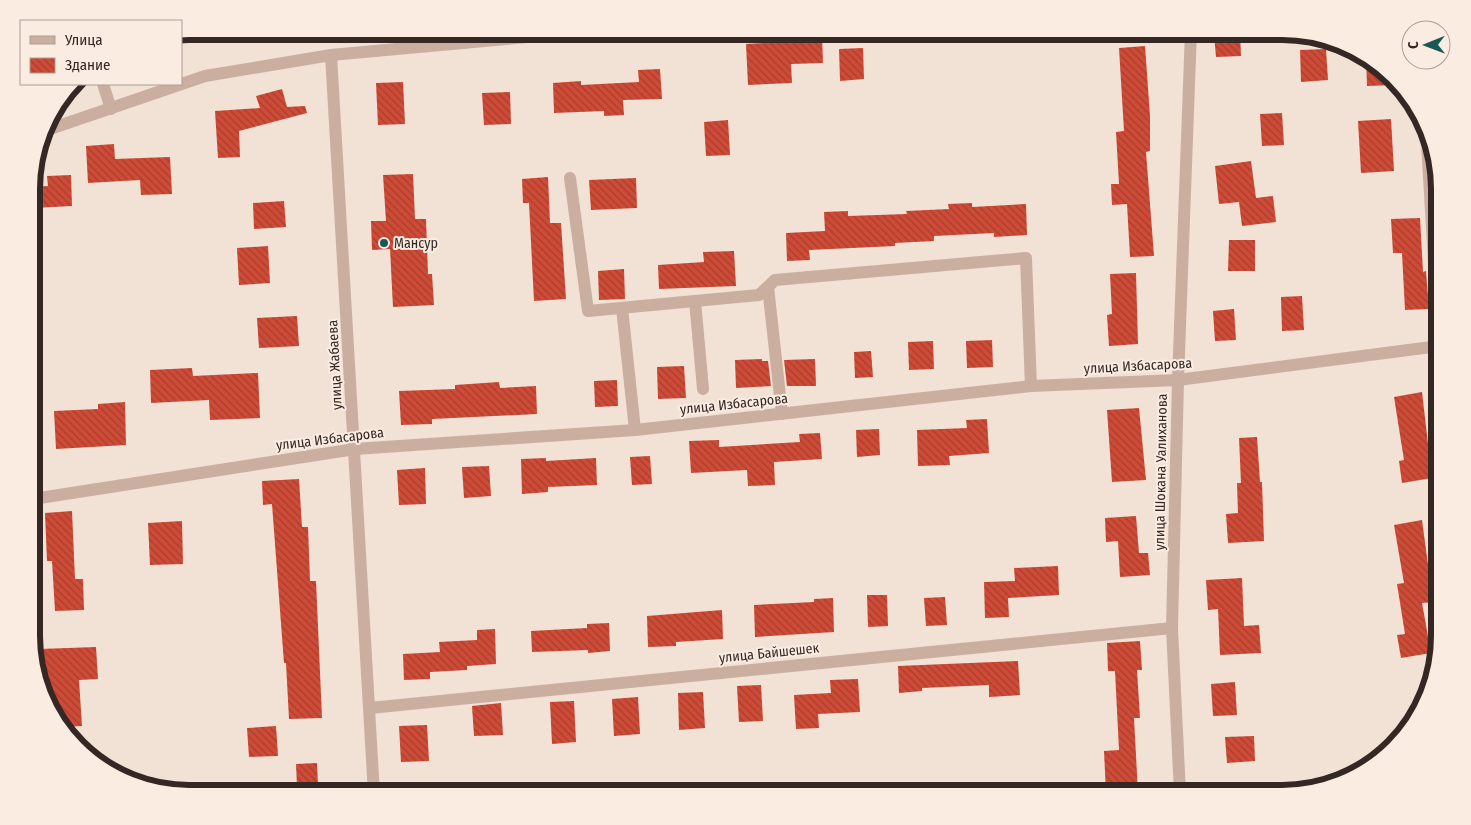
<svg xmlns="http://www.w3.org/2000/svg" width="1471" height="825" viewBox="0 0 1471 825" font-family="'Fira Sans Condensed',sans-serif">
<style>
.building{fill:url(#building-back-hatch)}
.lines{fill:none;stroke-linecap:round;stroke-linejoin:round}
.minor{stroke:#caafa1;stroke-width:12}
.poi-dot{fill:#185855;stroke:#faece1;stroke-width:2}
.labels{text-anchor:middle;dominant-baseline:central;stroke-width:4;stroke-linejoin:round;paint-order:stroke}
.poi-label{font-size:14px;fill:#342724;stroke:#faece1;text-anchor:start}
.street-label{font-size:14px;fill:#342724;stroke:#faece1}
.rim{fill:none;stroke:#342724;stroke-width:6}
</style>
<defs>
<pattern id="building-back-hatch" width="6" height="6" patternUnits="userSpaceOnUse" patternTransform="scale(1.25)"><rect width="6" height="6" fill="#ce4b37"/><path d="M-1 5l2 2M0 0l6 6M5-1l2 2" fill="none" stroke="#a83e2e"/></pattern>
</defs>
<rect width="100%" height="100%" fill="#f2e1d5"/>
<g class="building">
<path d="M 1240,33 L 1241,56 L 1216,57 L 1214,34 Z"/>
<path d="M 822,36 L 823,63 L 791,64 L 792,83 L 748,85 L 746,44 L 801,41 L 801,37 Z"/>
<path d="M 1145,46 L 1150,116 L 1150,151 L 1146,152 L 1154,256 L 1130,257 L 1127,204 L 1112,205 L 1111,184 L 1119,184 L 1116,132 L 1124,131 L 1119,48 Z"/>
<path d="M 863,48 L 864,79 L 840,81 L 839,49 Z"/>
<path d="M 1326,49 L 1328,80 L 1301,82 L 1300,50 Z"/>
<path d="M 1366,57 L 1383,73 L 1395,85 L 1367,86 Z"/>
<path d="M 660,69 L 662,99 L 623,100 L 624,115 L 604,116 L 604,111 L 554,113 L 553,83 L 581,81 L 581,85 L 639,82 L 638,70 Z"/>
<path d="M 403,82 L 405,124 L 378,125 L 376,83 Z"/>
<path d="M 282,89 L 287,107 L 305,106 L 307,113 L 239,131 L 240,157 L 218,158 L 215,111 L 260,108 L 256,96 Z"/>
<path d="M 510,92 L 511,124 L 484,125 L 482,93 Z"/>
<path d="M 1282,113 L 1284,145 L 1262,146 L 1260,114 Z"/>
<path d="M 1391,119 L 1394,171 L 1361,173 L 1358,121 Z"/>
<path d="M 728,120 L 730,155 L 706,156 L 704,122 Z"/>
<path d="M 114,144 L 115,159 L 170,157 L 172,194 L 141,195 L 140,180 L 88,183 L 86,146 Z"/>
<path d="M 1251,161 L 1256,198 L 1273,196 L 1276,222 L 1242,226 L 1239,202 L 1219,204 L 1215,166 Z"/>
<path d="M 413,174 L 415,219 L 426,219 L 428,274 L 432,274 L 434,305 L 393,307 L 390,249 L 372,250 L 371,221 L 386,221 L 383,175 Z"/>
<path d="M 71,175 L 72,206 L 33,208 L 33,187 L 48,186 L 47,176 Z"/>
<path d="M 548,177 L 550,223 L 561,223 L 566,299 L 534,301 L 529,203 L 523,203 L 522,179 Z"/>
<path d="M 636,178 L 637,208 L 591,210 L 589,180 Z"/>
<path d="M 284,201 L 286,227 L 254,229 L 253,203 Z"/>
<path d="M 972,203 L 972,207 L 1026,204 L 1027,235 L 994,237 L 994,233 L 934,236 L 934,241 L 895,243 L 895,246 L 809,250 L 810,260 L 787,261 L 786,233 L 825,231 L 824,212 L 848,211 L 848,216 L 907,214 L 906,211 L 949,209 L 948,204 Z"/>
<path d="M 1420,218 L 1423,272 L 1426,271 L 1429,309 L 1405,310 L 1402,253 L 1393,253 L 1391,219 Z"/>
<path d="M 1229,240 L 1255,240 L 1255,271 L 1228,271 Z"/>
<path d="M 268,246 L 270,283 L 239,285 L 237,248 Z"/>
<path d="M 734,251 L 736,286 L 659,289 L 658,265 L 704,262 L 703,252 Z"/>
<path d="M 624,269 L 625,299 L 599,300 L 598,271 Z"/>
<path d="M 1136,273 L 1138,344 L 1109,346 L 1107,315 L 1112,314 L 1110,274 Z"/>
<path d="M 1302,296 L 1304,330 L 1282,331 L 1281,297 Z"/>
<path d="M 1234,309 L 1236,340 L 1215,341 L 1213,311 Z"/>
<path d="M 297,316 L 299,346 L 259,348 L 257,318 Z"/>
<path d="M 992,340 L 993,367 L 967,368 L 966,341 Z"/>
<path d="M 933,341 L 934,369 L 909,370 L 908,342 Z"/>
<path d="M 871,351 L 873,377 L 855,378 L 854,352 Z"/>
<path d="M 762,359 L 762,361 L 768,361 L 771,386 L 736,388 L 735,360 Z"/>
<path d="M 815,359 L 816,386 L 787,386 L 784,360 Z"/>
<path d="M 684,366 L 686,398 L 658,399 L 657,367 Z"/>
<path d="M 192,368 L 193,376 L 258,373 L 260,418 L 210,420 L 209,400 L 151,403 L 150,370 Z"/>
<path d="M 617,380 L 618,406 L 595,407 L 594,381 Z"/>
<path d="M 499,382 L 500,388 L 536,386 L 537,414 L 432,419 L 432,424 L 401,425 L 399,391 L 455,389 L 455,385 Z"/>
<path d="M 1422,392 L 1432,478 L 1402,483 L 1399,461 L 1404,460 L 1394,397 Z"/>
<path d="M 125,402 L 126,445 L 56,449 L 54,411 L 98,409 L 98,404 Z"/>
<path d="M 1139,408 L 1146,480 L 1112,482 L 1107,410 Z"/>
<path d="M 987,419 L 989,453 L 949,456 L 950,465 L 918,466 L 917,430 L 967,428 L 966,420 Z"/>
<path d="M 879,429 L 880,455 L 857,457 L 856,430 Z"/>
<path d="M 820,433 L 822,459 L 774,462 L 775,485 L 748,486 L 747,470 L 691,473 L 689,441 L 719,440 L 719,447 L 800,442 L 799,434 Z"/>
<path d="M 1257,437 L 1260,482 L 1262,482 L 1264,541 L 1228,543 L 1226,514 L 1238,513 L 1237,483 L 1241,483 L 1239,438 Z"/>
<path d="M 650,456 L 652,484 L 632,485 L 630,457 Z"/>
<path d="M 546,458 L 546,461 L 596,458 L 597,485 L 548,487 L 548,492 L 522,494 L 521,459 Z"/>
<path d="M 489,466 L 491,496 L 464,498 L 462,467 Z"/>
<path d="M 425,468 L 426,504 L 399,505 L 397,470 Z"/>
<path d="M 299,479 L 302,527 L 308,527 L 310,581 L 316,581 L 322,718 L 289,719 L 286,663 L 284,663 L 272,504 L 263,505 L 262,481 Z"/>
<path d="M 72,511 L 75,579 L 83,579 L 84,610 L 55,611 L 52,561 L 47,561 L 45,513 Z"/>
<path d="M 1136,516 L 1139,553 L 1148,553 L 1150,575 L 1120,577 L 1118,541 L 1106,542 L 1105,518 Z"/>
<path d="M 1422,520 L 1433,602 L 1422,603 L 1431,653 L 1401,658 L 1397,635 L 1405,634 L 1397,584 L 1404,583 L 1394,525 Z"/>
<path d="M 182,521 L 183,564 L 150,565 L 148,523 Z"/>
<path d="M 1058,566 L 1059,595 L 1008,598 L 1009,617 L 985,618 L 984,582 L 1015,581 L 1014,568 Z"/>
<path d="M 1242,578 L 1244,626 L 1259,625 L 1261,653 L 1220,655 L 1218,609 L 1208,610 L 1206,580 Z"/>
<path d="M 867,595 L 887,595 L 888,626 L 868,627 Z"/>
<path d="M 945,597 L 947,625 L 926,626 L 924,598 Z"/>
<path d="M 833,598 L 834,632 L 755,637 L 754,605 L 814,602 L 814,599 Z"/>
<path d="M 722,610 L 723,639 L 676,642 L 676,646 L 648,647 L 647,616 Z"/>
<path d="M 609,623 L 610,651 L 588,653 L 588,650 L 532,652 L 531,631 L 587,628 L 587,624 Z"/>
<path d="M 495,629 L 496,664 L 467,666 L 467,670 L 430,672 L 430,679 L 404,680 L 403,654 L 440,652 L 439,642 L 477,640 L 477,630 Z"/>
<path d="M 1140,641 L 1142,670 L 1137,670 L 1140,718 L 1134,718 L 1138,793 L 1106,793 L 1104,751 L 1119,750 L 1115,671 L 1108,671 L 1107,643 Z"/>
<path d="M 96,647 L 98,679 L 79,680 L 82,726 L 61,727 L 40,676 L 39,649 Z"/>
<path d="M 1018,661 L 1020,695 L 989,697 L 989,685 L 922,688 L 922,691 L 899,693 L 898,666 Z"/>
<path d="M 858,679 L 860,712 L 818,714 L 819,728 L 796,729 L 794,695 L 831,693 L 830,680 Z"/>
<path d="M 1235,682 L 1237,715 L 1213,716 L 1211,684 Z"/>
<path d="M 761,685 L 763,721 L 739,722 L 737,686 Z"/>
<path d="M 703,692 L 705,728 L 679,730 L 678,693 Z"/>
<path d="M 638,697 L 640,734 L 614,736 L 612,699 Z"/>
<path d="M 574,701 L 576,742 L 552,744 L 550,702 Z"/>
<path d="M 501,703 L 503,735 L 474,736 L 472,706 Z"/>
<path d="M 427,725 L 429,761 L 401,762 L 399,726 Z"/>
<path d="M 276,726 L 278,756 L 249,757 L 247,728 Z"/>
<path d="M 1254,736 L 1255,761 L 1227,763 L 1225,737 Z"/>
<path d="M 317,763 L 318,786 L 297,787 L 296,764 Z"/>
</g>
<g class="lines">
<g class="minor">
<path d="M 331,55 L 374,794"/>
<path d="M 103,84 L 111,109"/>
<path d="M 44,131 L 205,76 L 331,55 L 593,31"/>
<path d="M 1427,143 L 1439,348"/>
<path d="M 570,178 L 588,311 L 759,295 L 775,280 L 1026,258 L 1031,386"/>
<path d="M 768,287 L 782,414"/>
<path d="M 695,301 L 703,389"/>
<path d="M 622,308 L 635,430"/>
<path d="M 33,499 L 355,449 L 635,430 L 1031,386 L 1178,380 L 1439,346"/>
<path d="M 370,708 L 1172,628"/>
<path d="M 1180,793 L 1172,628 L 1178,380 L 1191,31"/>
</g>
</g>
<circle class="poi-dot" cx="384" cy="243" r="5"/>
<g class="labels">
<g class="poi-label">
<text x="394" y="243">Мансур</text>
</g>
<g class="street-label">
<text transform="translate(335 365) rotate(-93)">улица Жабаева</text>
<text transform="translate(1138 366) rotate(-3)">улица Избасарова</text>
<text transform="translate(734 404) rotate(-6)">улица Избасарова</text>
<text transform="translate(330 439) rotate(-7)">улица Избасарова</text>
<text transform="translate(1161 472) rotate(-89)">улица Шокана Уалиханова</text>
<text transform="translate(769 653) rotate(-6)">улица Байшешек</text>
</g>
</g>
<path d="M0 0H1471V825H0ZM189 40H1282A149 149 0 0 1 1431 189V636A149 149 0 0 1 1282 785H189A149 149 0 0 1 40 636V189A149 149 0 0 1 189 40Z" fill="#faece1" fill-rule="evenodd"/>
<path class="rim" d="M189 40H1282A149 149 0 0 1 1431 189V636A149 149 0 0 1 1282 785H189A149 149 0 0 1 40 636V189A149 149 0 0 1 189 40Z"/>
<rect x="20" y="20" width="162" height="65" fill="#faece1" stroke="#ab9d95"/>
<rect x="30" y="36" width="25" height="8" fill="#caafa1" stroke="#ab9d95"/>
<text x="65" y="45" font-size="15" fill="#342724">Улица</text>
<rect x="30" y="58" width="25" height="15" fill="url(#building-back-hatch)" stroke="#ab9d95"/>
<text x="65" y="70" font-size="15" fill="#342724">Здание</text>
<g transform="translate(1426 45) rotate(269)"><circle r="24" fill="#faece1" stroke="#ab9d95"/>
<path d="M0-4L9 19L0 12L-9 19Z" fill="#185855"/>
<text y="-8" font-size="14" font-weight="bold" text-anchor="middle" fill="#342724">С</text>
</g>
</svg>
